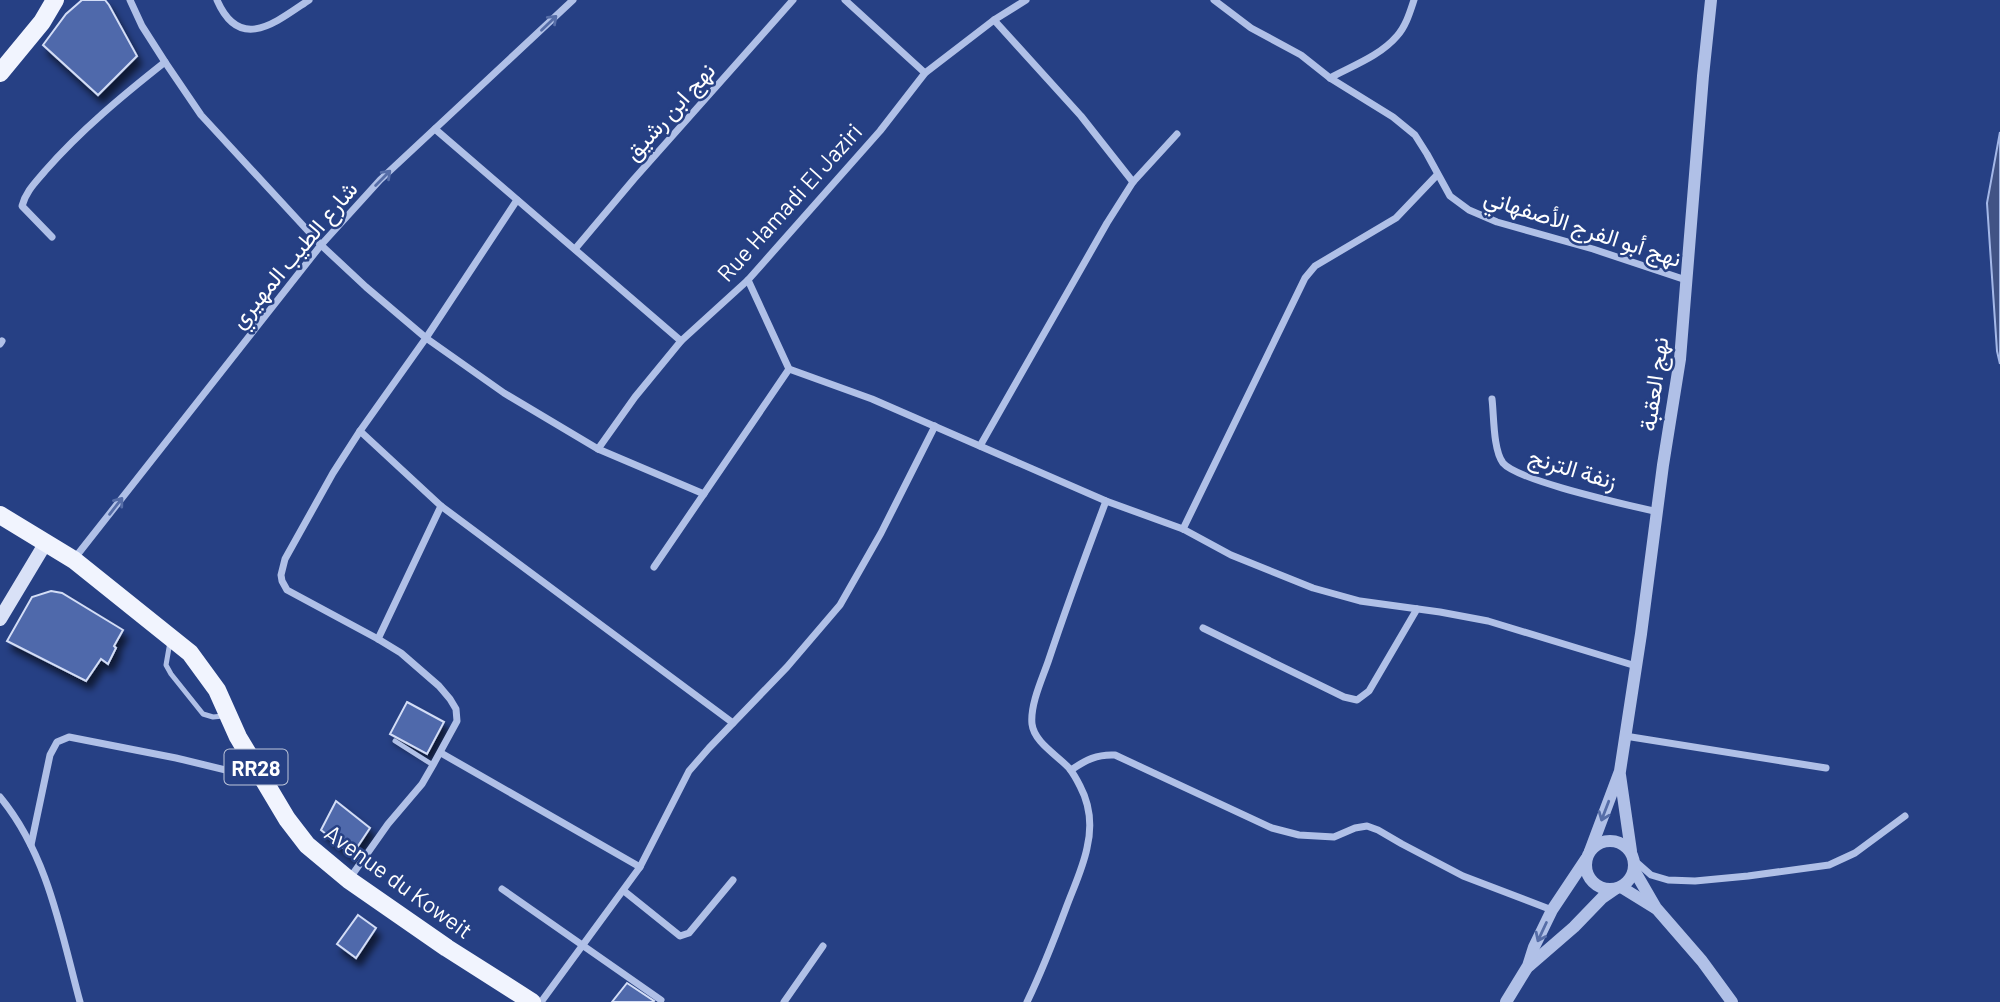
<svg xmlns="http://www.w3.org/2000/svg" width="2000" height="1002" viewBox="0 0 2000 1002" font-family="Barlow,Vazirmatn,sans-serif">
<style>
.water{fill:#415385;stroke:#a4b8e8;stroke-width:2}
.building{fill:#4f69ab;stroke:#d3ddf6;stroke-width:2;filter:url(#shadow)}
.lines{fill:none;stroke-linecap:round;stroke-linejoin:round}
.service{stroke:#b0c0e7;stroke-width:5}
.minor{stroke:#b0c0e7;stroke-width:7}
.tertiary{stroke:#b0c0e7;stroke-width:12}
.secondary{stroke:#d9e1f7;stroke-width:14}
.primary{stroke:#f1f4fe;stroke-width:18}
.oneway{stroke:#566da7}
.labels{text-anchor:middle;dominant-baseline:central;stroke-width:5;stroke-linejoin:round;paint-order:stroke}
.shield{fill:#264084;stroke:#bec6da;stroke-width:2}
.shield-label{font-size:21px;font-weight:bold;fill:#fff}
.street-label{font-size:23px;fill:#fff;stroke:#264084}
</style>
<defs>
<filter id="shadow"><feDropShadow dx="4.5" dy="8" stdDeviation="3.5" flood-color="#0009"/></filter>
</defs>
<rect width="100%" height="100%" fill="#264084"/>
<path class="water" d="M 2000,132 L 2000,364 L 1997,351 L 1987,203 Z"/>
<g class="building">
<path d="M 82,0 L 105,0 L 109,5 L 137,56 L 98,95 L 43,45 L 66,14 Z"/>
<path d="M 51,591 L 62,593 L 123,630 L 114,646 L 116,648 L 108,664 L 101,659 L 86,681 L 7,641 L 32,597 Z"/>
<path d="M 407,702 L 444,722 L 427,754 L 390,734 Z"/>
<path d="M 336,801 L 370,828 L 352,855 L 321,830 Z"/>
<path d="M 358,915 L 376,928 L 356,958 L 337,944 Z"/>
<path d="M 627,983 L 654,1001 L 653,1002 L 612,1002 Z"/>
</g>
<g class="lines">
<g class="service">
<path d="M 170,642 L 166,665 L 171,674 L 203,714 L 213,717 L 223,716"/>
<path d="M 395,741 L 433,765"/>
</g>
<g class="minor">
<path d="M 130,0 L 142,26 L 165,62 L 201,115 L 321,245 L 366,287 L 426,338 L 504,393 L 598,449 L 704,494"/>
<path d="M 217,0 C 240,53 276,22 309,0"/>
<path d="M 845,0 L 925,73"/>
<path d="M 1214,0 L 1251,28 L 1301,55 L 1330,78 L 1393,117 L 1415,135 L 1427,154 L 1450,196 L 1469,210 L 1497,222 L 1593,249 L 1686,280"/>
<path d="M 994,20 L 1081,116 L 1133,182"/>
<path d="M 1330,78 C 1352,66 1380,56 1397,36 C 1406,26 1410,12 1414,0"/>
<path d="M 435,129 L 681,341"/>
<path d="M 52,237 L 22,206 C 26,191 36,182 45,171 C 81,130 122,96 165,62"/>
<path d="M 575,249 L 634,179 L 793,0"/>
<path d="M 748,280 L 789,369 L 872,399 L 1106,501 L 1183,529 L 1231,555 L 1313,588 L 1360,601 L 1440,612 L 1488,621 L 1636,666"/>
<path d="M 0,344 L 2,341"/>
<path d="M 1492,399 C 1494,415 1493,450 1503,463 C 1518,481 1629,505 1657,512"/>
<path d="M 360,431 L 441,506 L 733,723"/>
<path d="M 980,446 L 1107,223 L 1133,182 L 1177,134"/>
<path d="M 598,449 L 635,397 L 681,341 L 748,280 L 880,131 L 925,73 L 994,20 L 1026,0"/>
<path d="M 1183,529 L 1305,278 L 1315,266 L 1396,218 L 1437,175"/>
<path d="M 74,559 L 321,245 L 380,180 L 573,0"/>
<path d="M 654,567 L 789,369"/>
<path d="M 1203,628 L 1344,697 L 1357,700 L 1369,691 L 1417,609"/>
<path d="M 378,639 L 441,506"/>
<path d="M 1625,736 L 1826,768"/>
<path d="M 441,753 L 640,867"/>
<path d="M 1071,770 C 1086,760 1097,754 1115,755 L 1272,828 L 1299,835 L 1334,837 L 1355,828 L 1367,826 L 1378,830 L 1402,844 L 1463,876 L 1552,910"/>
<path d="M 0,797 C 48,855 61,932 80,1002"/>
<path d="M 31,845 L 50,755 L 57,742 L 69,737 L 176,758 L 259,778"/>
<path d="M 1634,860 L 1651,875 L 1668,880 L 1695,881 L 1748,876 L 1829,865 L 1855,853 L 1905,816"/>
<path d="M 350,878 L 388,824 L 422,784 L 433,765 L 457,721 L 456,709 L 450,699 L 439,686 L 401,653 L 378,639 L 287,590 L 282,581 L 281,575 L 285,559 L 333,473 L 360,431 L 426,338 L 517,200"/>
<path d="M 502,889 L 661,1000"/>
<path d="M 624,891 L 680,936 L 689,933 L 733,880"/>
<path d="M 541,1002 L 640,867 L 689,771 L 709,748 L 787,667 L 840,605 L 881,533 L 935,426"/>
<path d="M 784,1002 L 823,946"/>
<path d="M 1027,1002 C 1042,971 1054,940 1066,908 C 1073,889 1083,868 1087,848 C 1092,827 1090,805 1080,786 C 1077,780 1073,773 1069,768 C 1057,755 1034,742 1032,724 C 1030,705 1042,679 1048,662 C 1066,608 1086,554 1106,501"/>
</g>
<g class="tertiary">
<path d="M 1620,775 L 1631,851"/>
<circle cx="1610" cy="865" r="24"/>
<path d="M 1590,851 L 1620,771 L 1641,634 L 1663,465 L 1680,359 L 1703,76 L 1711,0"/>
<path d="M 1634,870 L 1656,908 L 1702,961 L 1732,1002"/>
<path d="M 1621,887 L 1655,908"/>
<path d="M 1529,966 L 1574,927 L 1602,898 L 1615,889"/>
<path d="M 1506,1002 L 1528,966 L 1534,947 L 1552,910 L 1586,859"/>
</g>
<path class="secondary" d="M 0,619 L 45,544"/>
<g class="primary">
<path d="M 0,73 L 42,22 L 55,0"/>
<path d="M 0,515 L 74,560 L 190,653 L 217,690 L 238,737 L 287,819 L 307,845 L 349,880 L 447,948 L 532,1002"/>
</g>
</g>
<defs><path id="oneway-shaft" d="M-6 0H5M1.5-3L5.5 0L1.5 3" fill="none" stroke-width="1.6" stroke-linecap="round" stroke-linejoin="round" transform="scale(1.75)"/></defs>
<g class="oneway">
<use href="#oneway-shaft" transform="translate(549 23) rotate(-44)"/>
<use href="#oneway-shaft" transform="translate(383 178) rotate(-45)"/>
<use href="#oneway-shaft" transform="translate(116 506) rotate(-52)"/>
<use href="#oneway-shaft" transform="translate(1605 811) rotate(111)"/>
<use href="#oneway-shaft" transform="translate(1542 932) rotate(115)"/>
</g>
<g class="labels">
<rect class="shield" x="224.5" y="749.5" width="63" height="35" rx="5"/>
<g class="shield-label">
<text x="256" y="767">RR28</text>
</g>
<g class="street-label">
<text transform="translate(669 111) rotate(-48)">نهج ابن رشيق</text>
<text transform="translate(789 202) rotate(-48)">Rue Hamadi El Jaziri</text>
<text transform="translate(1583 227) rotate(18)">نهج أبو الفرج الأصفهاني</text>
<text transform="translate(293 254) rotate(-50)">شارع الطيب المهيري</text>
<text transform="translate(1653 384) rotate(-82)">نهج العقبة</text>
<text transform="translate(1573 468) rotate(17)">زنفة الترنج</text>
<text transform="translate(399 881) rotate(36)">Avenue du Koweit</text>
</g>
</g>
</svg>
